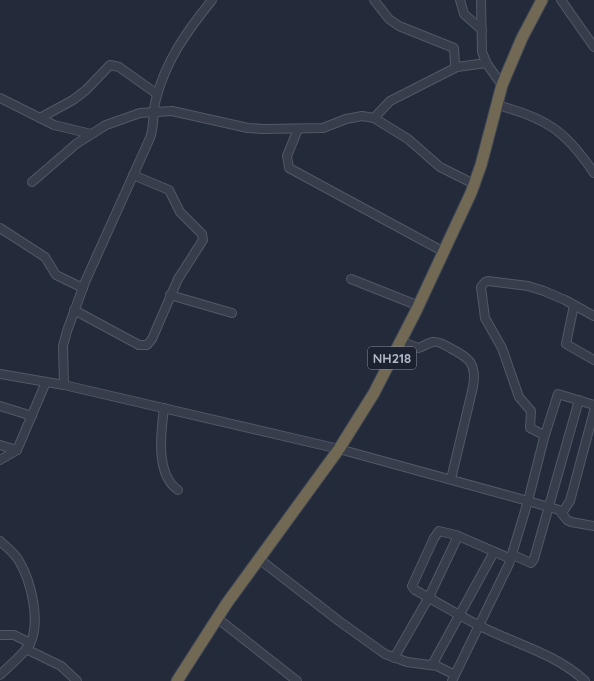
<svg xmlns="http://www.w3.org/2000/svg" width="594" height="681" viewBox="0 0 594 681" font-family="Quicksand,sans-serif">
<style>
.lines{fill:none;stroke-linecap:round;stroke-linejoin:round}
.minor-casing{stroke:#525866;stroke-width:10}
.highway-casing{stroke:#424856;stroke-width:13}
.minor{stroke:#373d4b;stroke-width:8}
.highway{stroke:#716954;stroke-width:11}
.labels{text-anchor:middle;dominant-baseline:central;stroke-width:3.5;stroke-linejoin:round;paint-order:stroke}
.shield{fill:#1c2230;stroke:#858b9a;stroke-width:1}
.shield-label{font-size:13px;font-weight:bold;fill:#b2b8c7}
</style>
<rect width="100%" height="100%" fill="#232b3b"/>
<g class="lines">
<g class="minor-casing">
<g id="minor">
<path d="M 374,0 L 389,19 L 399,26 L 454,48 L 455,64 L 457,67 L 486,63"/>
<path d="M 460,0 L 464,14 L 482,30"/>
<path d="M 481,0 L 482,52 L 487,64 L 502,85"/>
<path d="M 561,0 L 594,47"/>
<path d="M 0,98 L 54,125 L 91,134"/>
<path d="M 497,105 C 546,118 565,130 594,173"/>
<path d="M 40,118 L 73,100 L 86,90 L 110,65 L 119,67 L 157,94"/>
<path d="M 374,118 L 390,101 L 457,67"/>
<path d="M 298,129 L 287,156 L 289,168 L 444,252"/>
<path d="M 32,182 L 76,144 L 106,125 L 140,113 L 172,111 L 248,128 L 264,129 L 323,128 L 346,119 L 362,116 L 374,118 L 408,139 L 440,167 L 474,184"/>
<path d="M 0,228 L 45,257 L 56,275 L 83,288"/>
<path d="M 351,279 L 419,306"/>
<path d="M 170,295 L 232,313"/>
<path d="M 574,305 L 566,344 L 594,360"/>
<path d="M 74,310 L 139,345 L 147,345 L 152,339 L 178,279 L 203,240 L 202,234 L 180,212 L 169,190 L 133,175"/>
<path d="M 594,316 L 565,300 L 544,291 L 528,286 L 488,281 L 485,282 L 481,287 L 485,318 L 502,348 L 519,397 L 531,411 L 530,428 L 542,434 L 544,438 L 528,501 L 559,510 L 567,520 L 571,522 L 594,526"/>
<path d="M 401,341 L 418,348 C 423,347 427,343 433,342 C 439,341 445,345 450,348 C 470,358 477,364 473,387 L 451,479"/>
<path d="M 0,374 L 64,385 L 339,449 L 528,501 L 509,564 L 452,681"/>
<path d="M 64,385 L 63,346 L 67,331 L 85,282 L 150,138 C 155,125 152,112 156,99 C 166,60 187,31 212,0"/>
<path d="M 0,406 L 32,416"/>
<path d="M 164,408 C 161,432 155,474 178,490"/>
<path d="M 544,438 L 558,394 L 594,405"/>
<path d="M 0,445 L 17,450"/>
<path d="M 0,460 L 17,450 L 46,382"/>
<path d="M 562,513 L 570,501 L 594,411"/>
<path d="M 0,541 C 6,547 15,553 19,561 C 31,581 41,621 30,644 C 23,655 10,665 0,675"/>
<path d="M 513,555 L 531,563 L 534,559 L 579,400"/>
<path d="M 259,559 L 339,621 L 385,654 L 407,662 L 437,666 L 455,675"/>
<path d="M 511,559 L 456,535 L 439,531 L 434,538 L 412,586 L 415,590 C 437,602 458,615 480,626 C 515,644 555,653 585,681"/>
<path d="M 217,618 L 297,681"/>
<path d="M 0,635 L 14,635 L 30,643"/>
<path d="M 26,649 L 61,666 L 77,681"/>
<path d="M 394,658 L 429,597 L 458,536"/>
<path d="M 432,665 L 494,552"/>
</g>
</g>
<g class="highway-casing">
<path id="highway" d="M 177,681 L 227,603 L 339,449 L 374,393 L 416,311 L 471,193 L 481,165 L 502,85 L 522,38 L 542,0"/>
</g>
<use href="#minor" class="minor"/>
<use href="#highway" class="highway"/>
</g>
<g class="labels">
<rect class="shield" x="368" y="347" width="48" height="22" rx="3"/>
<g class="shield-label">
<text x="392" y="358">NH218</text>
</g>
</g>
</svg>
